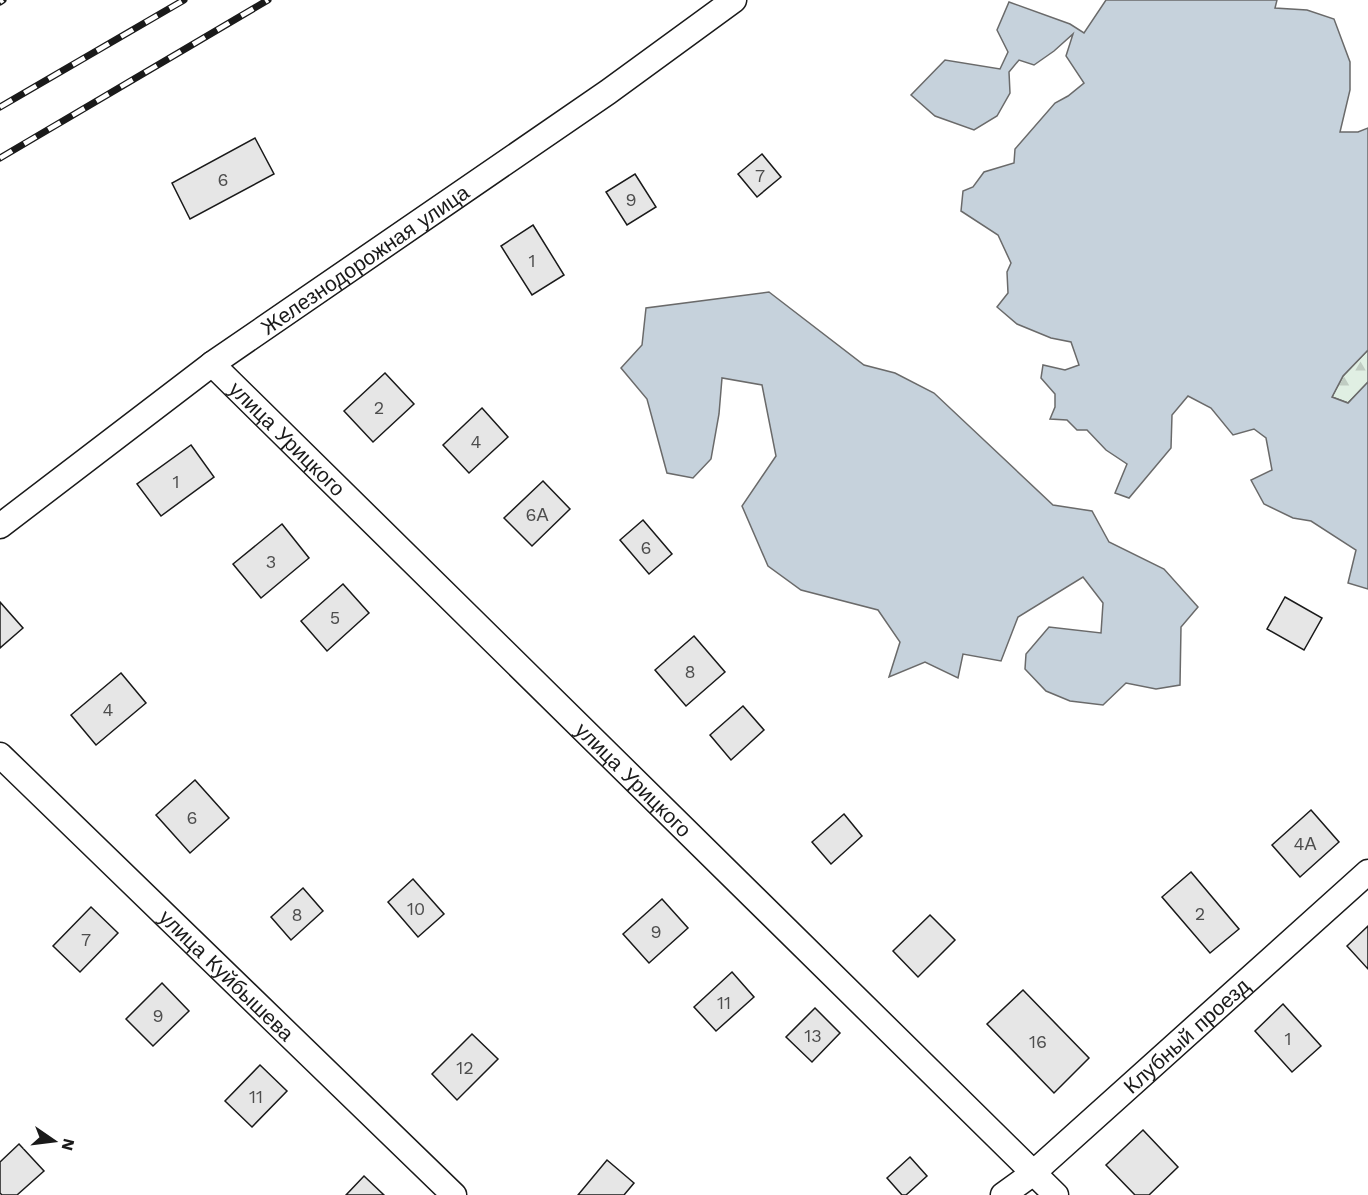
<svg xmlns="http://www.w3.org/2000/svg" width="1368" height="1195" viewBox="0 0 1368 1195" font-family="'Work Sans',sans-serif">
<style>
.forest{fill:url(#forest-firs);stroke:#6a6a6a;stroke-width:1.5}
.water{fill:#c6d2dc;stroke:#6a6a6a;stroke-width:1.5}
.building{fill:#e6e6e6;stroke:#1a1a1a;stroke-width:1.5}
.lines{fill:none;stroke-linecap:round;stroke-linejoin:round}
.street-casing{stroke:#1a1a1a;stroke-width:27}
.street{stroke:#fff;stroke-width:24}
.rail-casing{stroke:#1a1a1a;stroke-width:7}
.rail{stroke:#fff;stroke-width:4.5;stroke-dasharray:14;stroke-linecap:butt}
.labels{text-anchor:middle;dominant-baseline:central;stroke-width:4.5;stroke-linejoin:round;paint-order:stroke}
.number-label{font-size:18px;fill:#4d4d4d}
.street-label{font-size:21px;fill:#1a1a1a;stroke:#fff}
</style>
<defs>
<pattern id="forest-firs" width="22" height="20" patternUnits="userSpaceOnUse" patternTransform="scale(1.5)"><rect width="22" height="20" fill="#e0efe3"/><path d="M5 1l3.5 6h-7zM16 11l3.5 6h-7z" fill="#c0ccc2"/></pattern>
</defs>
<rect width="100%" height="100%" fill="#fff"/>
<path class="forest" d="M 1368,350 L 1368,382 L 1348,403 L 1332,397 L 1343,376 Z"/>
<g class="water">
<path d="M 1106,0 L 1277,0 L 1275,8 L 1307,10 L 1334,19 L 1350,62 L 1350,90 L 1340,132 L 1358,132 L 1368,128 L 1368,350 L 1343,376 L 1332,397 L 1348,403 L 1368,382 L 1368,589 L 1348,583 L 1356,550 L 1311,521 L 1293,518 L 1264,504 L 1251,480 L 1272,470 L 1266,438 L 1254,429 L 1233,435 L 1211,408 L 1188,396 L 1172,415 L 1171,448 L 1129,498 L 1115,493 L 1127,464 L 1106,450 L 1087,430 L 1077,430 L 1067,420 L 1050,419 L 1055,407 L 1055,394 L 1041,378 L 1043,365 L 1065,370 L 1079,365 L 1071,342 L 1051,338 L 1017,324 L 997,307 L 1008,293 L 1007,272 L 1011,263 L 998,235 L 961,211 L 963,191 L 973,187 L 984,172 L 1014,163 L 1015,149 L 1055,103 L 1068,96 L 1084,83 L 1066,56 L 1073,34 L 1054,51 L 1034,65 L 1019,60 L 1009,72 L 1010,93 L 997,116 L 974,130 L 935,116 L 911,95 L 945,60 L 1000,69 L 1008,52 L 997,30 L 1009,2 L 1070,24 L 1084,33 Z"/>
<path d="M 769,292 L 864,365 L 895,373 L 934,393 L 1053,505 L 1092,511 L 1109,542 L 1164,569 L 1198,607 L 1181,627 L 1180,685 L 1156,689 L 1126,683 L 1103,705 L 1070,701 L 1046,691 L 1025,669 L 1026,654 L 1049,627 L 1101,633 L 1103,603 L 1083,577 L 1018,617 L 1001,661 L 963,654 L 958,678 L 925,662 L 889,677 L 900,642 L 878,610 L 801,590 L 768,566 L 742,506 L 776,456 L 762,385 L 722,378 L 719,414 L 711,459 L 693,478 L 667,473 L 647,399 L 621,368 L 642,345 L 646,308 Z"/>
</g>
<g class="building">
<path d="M 255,138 L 274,174 L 190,219 L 172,183 Z"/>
<path d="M 762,154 L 781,177 L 757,197 L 738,174 Z"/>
<path d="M 635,174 L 656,207 L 627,225 L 606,192 Z"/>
<path d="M 533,225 L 564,275 L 532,295 L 501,246 Z"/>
<path d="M 385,373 L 414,404 L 373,442 L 344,411 Z"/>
<path d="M 482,408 L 508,437 L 469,473 L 443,445 Z"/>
<path d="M 191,445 L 214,477 L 161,516 L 137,484 Z"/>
<path d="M 543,481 L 570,509 L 532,546 L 504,518 Z"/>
<path d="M 643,520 L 672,554 L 649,574 L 620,540 Z"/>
<path d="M 282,524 L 309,558 L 261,598 L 233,564 Z"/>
<path d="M 343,584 L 369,613 L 327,651 L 301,621 Z"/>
<path d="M 1285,597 L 1322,618 L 1304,650 L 1267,629 Z"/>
<path d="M 0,602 L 23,628 L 0,648 Z"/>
<path d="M 694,636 L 725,672 L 686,706 L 655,670 Z"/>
<path d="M 121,673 L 146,703 L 96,745 L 71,715 Z"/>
<path d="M 743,706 L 764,730 L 731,760 L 710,735 Z"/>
<path d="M 195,780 L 229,818 L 190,853 L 156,815 Z"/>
<path d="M 1311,810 L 1339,842 L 1300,877 L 1272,845 Z"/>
<path d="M 844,814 L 862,836 L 831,864 L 812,842 Z"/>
<path d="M 1191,872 L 1239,929 L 1210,953 L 1162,897 Z"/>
<path d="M 413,879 L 444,914 L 418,937 L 388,902 Z"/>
<path d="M 303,888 L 323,911 L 291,940 L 271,917 Z"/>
<path d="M 662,899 L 688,928 L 649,963 L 623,934 Z"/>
<path d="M 91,907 L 118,933 L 80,972 L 53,946 Z"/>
<path d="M 930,915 L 955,940 L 918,977 L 893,951 Z"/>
<path d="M 1368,926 L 1368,969 L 1347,946 Z"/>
<path d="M 732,972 L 754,997 L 716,1031 L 694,1007 Z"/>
<path d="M 162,983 L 189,1011 L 153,1046 L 126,1019 Z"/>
<path d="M 1023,990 L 1089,1058 L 1054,1093 L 987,1024 Z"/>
<path d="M 1283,1004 L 1321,1046 L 1292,1072 L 1255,1031 Z"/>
<path d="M 815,1008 L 840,1033 L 812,1062 L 786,1037 Z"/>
<path d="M 472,1034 L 498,1059 L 457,1100 L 432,1074 Z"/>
<path d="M 260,1065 L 287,1091 L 252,1127 L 225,1101 Z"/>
<path d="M 1143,1130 L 1178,1167 L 1149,1195 L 1135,1195 L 1106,1165 Z"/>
<path d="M 19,1144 L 44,1171 L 17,1195 L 2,1195 L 0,1193 L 0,1162 Z"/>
<path d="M 910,1157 L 927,1176 L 906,1195 L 902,1195 L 887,1178 Z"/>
<path d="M 607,1160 L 634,1183 L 624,1195 L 578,1195 Z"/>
<path d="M 364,1176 L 384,1195 L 346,1195 Z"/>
</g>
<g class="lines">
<g class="street-casing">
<g id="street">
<path id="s1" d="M 212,364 L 1056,1195"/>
<path id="s2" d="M 0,526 L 212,364 L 608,92 L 734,0"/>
<path id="s3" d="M 0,755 L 454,1195"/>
<path id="s4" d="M 1003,1195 L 1032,1174 L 1368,872"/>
</g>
</g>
<use href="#street" class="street"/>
<g class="rail-casing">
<g id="rail">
<path d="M 0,2 L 3,0"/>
<path d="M 0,107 L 184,0"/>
<path d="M 0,158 L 268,0"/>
</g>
</g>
<use href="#rail" class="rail"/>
</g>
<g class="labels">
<g class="number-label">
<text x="760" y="175">7</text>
<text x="223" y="179">6</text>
<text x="631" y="199">9</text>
<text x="532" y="260">1</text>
<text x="379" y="407">2</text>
<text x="476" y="441">4</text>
<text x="176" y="481">1</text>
<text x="537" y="514">6А</text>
<text x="646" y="547">6</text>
<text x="271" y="561">3</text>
<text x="335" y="617">5</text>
<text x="690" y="671">8</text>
<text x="108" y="709">4</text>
<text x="192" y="817">6</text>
<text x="1305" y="843">4А</text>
<text x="416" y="908">10</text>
<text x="1200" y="913">2</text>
<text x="297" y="914">8</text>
<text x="656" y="931">9</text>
<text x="86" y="939">7</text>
<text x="724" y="1002">11</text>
<text x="158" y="1015">9</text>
<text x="813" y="1035">13</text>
<text x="1288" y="1038">1</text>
<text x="1038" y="1041">16</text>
<text x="465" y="1067">12</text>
<text x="256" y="1096">11</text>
</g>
<g class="street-label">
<text stroke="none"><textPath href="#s2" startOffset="452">Железнодорожная улица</textPath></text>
<text stroke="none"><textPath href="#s1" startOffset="106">улица Урицкого</textPath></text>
<text stroke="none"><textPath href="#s1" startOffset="592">улица Урицкого</textPath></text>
<text stroke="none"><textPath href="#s3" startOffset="316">улица Куйбышева</textPath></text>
<text stroke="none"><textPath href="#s4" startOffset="243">Клубный проезд</textPath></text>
</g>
</g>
<g transform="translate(54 1141) rotate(104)" stroke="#ffffff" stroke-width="4.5" paint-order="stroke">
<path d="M0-4.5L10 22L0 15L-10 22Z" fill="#1a1a1a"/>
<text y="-9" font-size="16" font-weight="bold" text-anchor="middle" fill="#1a1a1a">N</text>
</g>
</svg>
